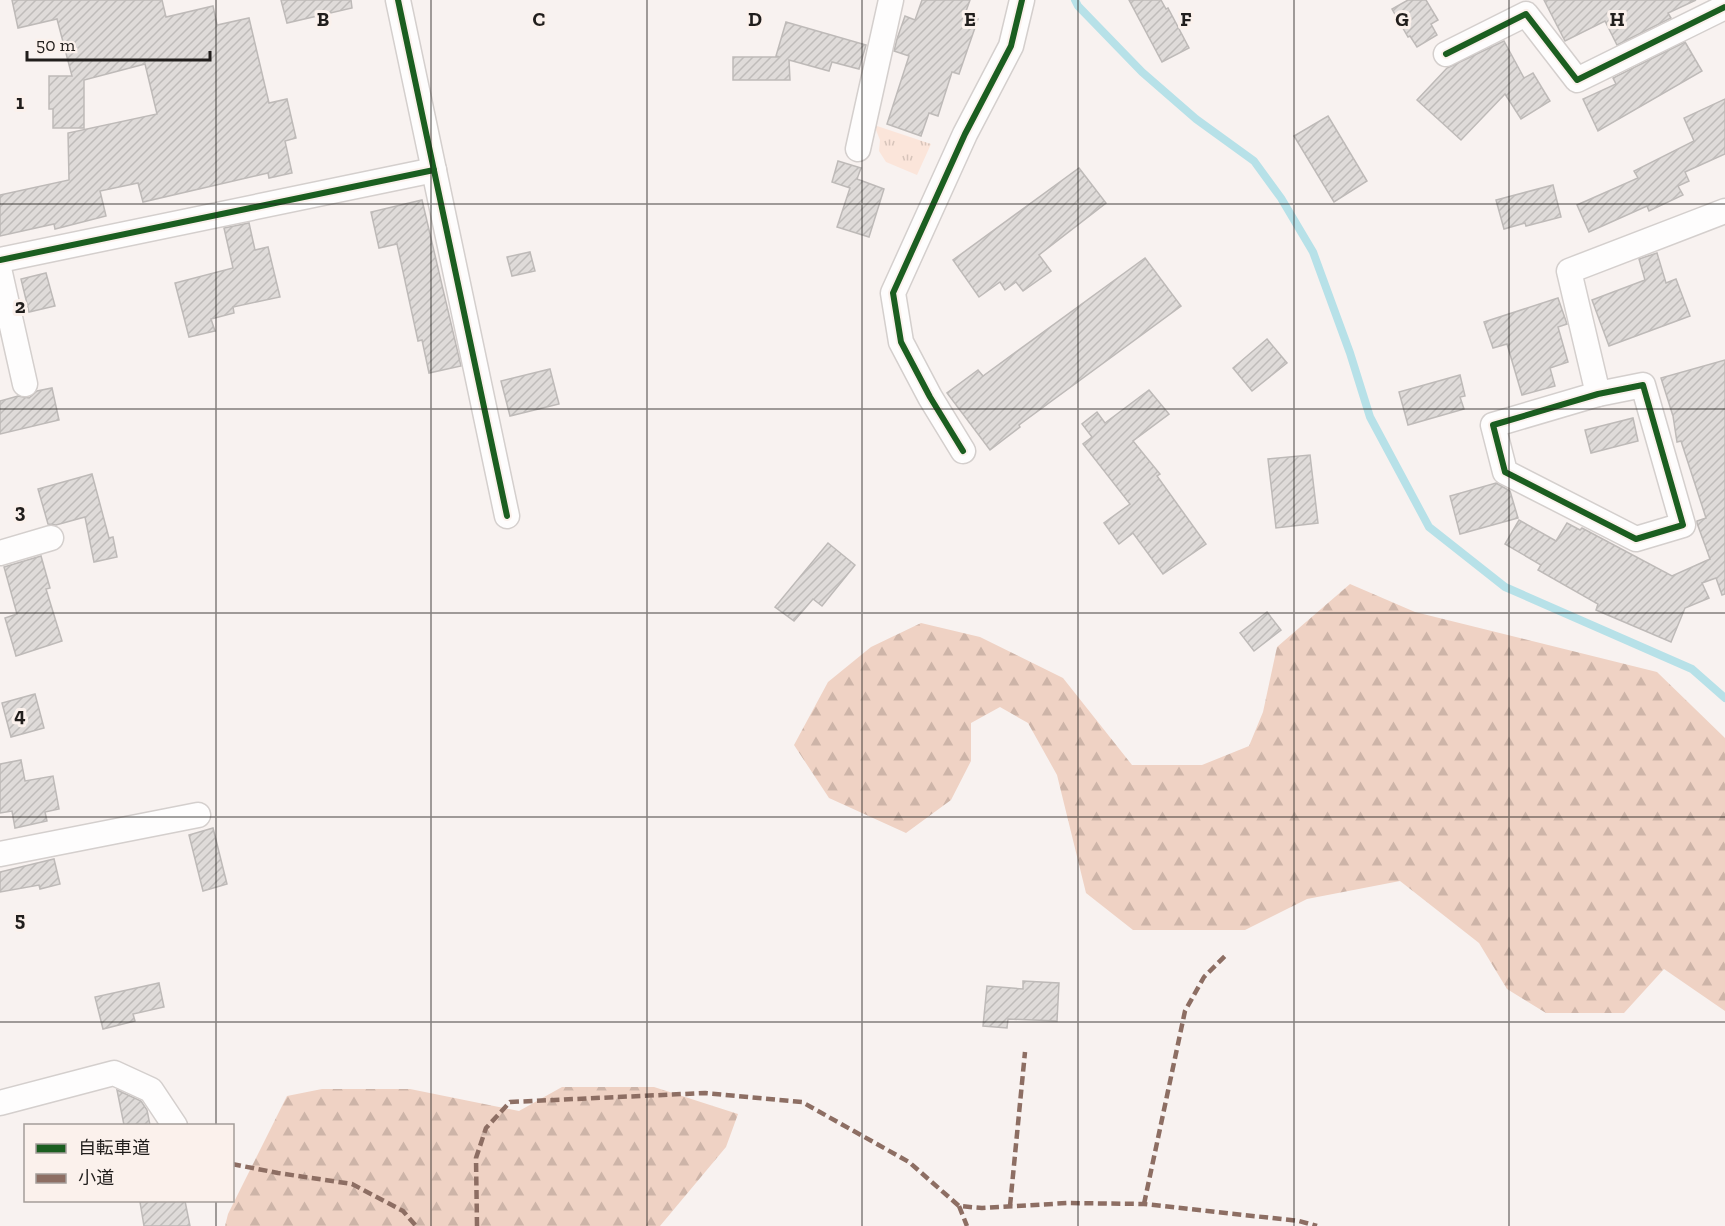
<svg xmlns="http://www.w3.org/2000/svg" width="1725" height="1226" viewBox="0 0 1725 1226" font-family="'Zilla Slab','Noto Sans JP',serif">
<style>
.forest{fill:url(#forest-firs)}
.park{fill:url(#park-tufts)}
.lines{fill:none;stroke-linecap:round;stroke-linejoin:round}
.stream{stroke:#b7e1e8;stroke-width:8}
.building{fill:url(#building-hatch);stroke:#bebab8;stroke-width:1.5}
.minor-casing{stroke:#d4cfcd;stroke-width:27}
.minor{stroke:#fefdfd;stroke-width:24}
.quiet{stroke:#8d6e63;stroke-width:4.5;stroke-dasharray:9 4.5;stroke-linecap:butt}
.cycleway-casing{stroke:#fbf1ec;stroke-width:10}
.cycleway{stroke:#1b5e20;stroke-width:6}
.grid{fill:none;stroke:#211e1c;stroke-width:1.5;stroke-opacity:0.55}
.grid-label{font-size:20px;text-anchor:middle;font-weight:bold;fill:#211e1c;stroke:#fbf1ec;stroke-width:6;stroke-linejoin:round;paint-order:stroke}
</style>
<defs>
<pattern id="forest-firs" width="22" height="20" patternUnits="userSpaceOnUse" patternTransform="scale(1.5)"><rect width="22" height="20" fill="#efd2c4"/><path d="M5 1l3.5 6h-7zM16 11l3.5 6h-7z" fill="#cdb4a8"/></pattern>
<pattern id="park-tufts" width="24" height="20" patternUnits="userSpaceOnUse" patternTransform="scale(1.5)"><rect width="24" height="20" fill="#fbe5da"/><path d="M3 7l-1-3M5 7V3M7 7l1-3M15 17l-1-3M17 17v-4M19 17l1-3" fill="none" stroke="#d7c4ba"/></pattern>
<pattern id="building-hatch" width="6" height="6" patternUnits="userSpaceOnUse" patternTransform="scale(1.5)"><rect width="6" height="6" fill="#dfdbd9"/><path d="M-1 1l2-2M0 6l6-6M5 7l2-2" fill="none" stroke="#bfbcba"/></pattern>
</defs>
<rect width="100%" height="100%" fill="#f8f2f0"/>
<g class="forest">
<path d="M 1350,584 L 1415,612 L 1657,672 L 1725,738 L 1725,1011 L 1664,969 L 1624,1013 L 1546,1013 L 1507,989 L 1479,943 L 1400,881 L 1307,899 L 1245,930 L 1133,930 L 1086,893 L 1057,775 L 1028,723 L 1000,707 L 971,723 L 971,761 L 951,800 L 906,833 L 829,798 L 794,745 L 828,682 L 871,647 L 921,623 L 980,637 L 1063,678 L 1132,765 L 1202,765 L 1249,746 L 1263,712 L 1277,647 Z"/>
<path d="M 562,1087 L 654,1087 L 738,1114 L 726,1147 L 660,1226 L 225,1226 L 228,1214 L 287,1096 L 322,1089 L 410,1089 L 519,1111 Z"/>
</g>
<path class="park" d="M 874,125 L 931,144 L 917,175 L 886,162 L 879,151 L 880,140 Z"/>
<g class="lines">
<path class="stream" d="M 1075,0 L 1078,6 L 1142,72 L 1196,119 L 1254,161 L 1281,198 L 1313,252 L 1350,353 L 1370,417 L 1429,527 L 1505,587 L 1692,669 L 1725,698"/>
</g>
<g class="building">
<path d="M 12,0 L 162,0 L 166,17 L 213,6 L 217,25 L 249,18 L 269,103 L 287,99 L 296,138 L 285,141 L 292,173 L 269,178 L 268,173 L 143,202 L 138,183 L 100,191 L 106,216 L 55,229 L 54,224 L 0,236 L 0,195 L 69,180 L 68,133 L 157,114 L 145,64 L 84,80 L 84,128 L 53,128 L 53,109 L 49,109 L 49,76 L 72,76 L 57,19 L 18,28 Z"/>
<path d="M 281,0 L 351,0 L 352,8 L 287,23 Z"/>
<path d="M 922,0 L 970,0 L 965,14 L 978,19 L 959,74 L 952,72 L 938,116 L 929,113 L 921,136 L 887,124 L 909,56 L 894,51 L 897,39 L 905,16 L 915,20 Z"/>
<path d="M 1129,0 L 1161,0 L 1166,9 L 1168,8 L 1189,48 L 1162,62 Z"/>
<path d="M 1408,0 L 1426,0 L 1438,20 L 1431,24 L 1437,35 L 1417,47 L 1410,36 L 1408,37 L 1392,9 Z"/>
<path d="M 1544,0 L 1696,0 L 1668,13 L 1671,18 L 1617,45 L 1605,21 L 1565,41 Z"/>
<path d="M 786,22 L 866,45 L 859,69 L 832,62 L 829,71 L 789,60 L 790,80 L 733,80 L 733,57 L 780,57 L 776,56 Z"/>
<path d="M 1504,41 L 1524,78 L 1533,73 L 1550,101 L 1521,119 L 1505,94 L 1461,140 L 1417,100 L 1447,68 Z"/>
<path d="M 1685,42 L 1702,71 L 1598,131 L 1583,99 L 1616,84 L 1613,78 Z"/>
<path d="M 1725,99 L 1725,154 L 1685,172 L 1689,181 L 1678,186 L 1683,195 L 1649,211 L 1647,206 L 1589,232 L 1577,205 L 1638,178 L 1634,171 L 1694,141 L 1684,118 Z"/>
<path d="M 1328,116 L 1367,181 L 1334,202 L 1294,136 Z"/>
<path d="M 838,161 L 861,168 L 857,179 L 884,189 L 869,237 L 837,227 L 850,188 L 832,182 Z"/>
<path d="M 1079,168 L 1106,203 L 1039,255 L 1051,271 L 1023,291 L 1016,282 L 1005,290 L 1000,282 L 979,297 L 953,260 Z"/>
<path d="M 1553,185 L 1561,217 L 1526,226 L 1525,223 L 1504,229 L 1496,200 Z"/>
<path d="M 422,200 L 461,366 L 429,373 L 422,340 L 418,341 L 397,244 L 379,248 L 371,212 Z"/>
<path d="M 249,223 L 255,250 L 268,247 L 280,297 L 233,307 L 234,313 L 211,319 L 215,331 L 189,337 L 175,283 L 233,268 L 224,228 Z"/>
<path d="M 530,252 L 535,271 L 512,276 L 507,257 Z"/>
<path d="M 1657,253 L 1666,283 L 1676,279 L 1690,316 L 1609,346 L 1592,300 L 1645,280 L 1639,259 Z"/>
<path d="M 1145,258 L 1181,306 L 1019,425 L 1020,427 L 990,450 L 947,393 L 978,370 L 983,376 Z"/>
<path d="M 46,273 L 55,306 L 29,312 L 21,279 Z"/>
<path d="M 1558,298 L 1567,324 L 1558,327 L 1568,362 L 1550,368 L 1555,386 L 1522,395 L 1507,344 L 1493,348 L 1484,322 Z"/>
<path d="M 1267,339 L 1287,363 L 1252,391 L 1233,368 Z"/>
<path d="M 1725,360 L 1725,594 L 1722,595 L 1716,578 L 1702,583 L 1709,598 L 1685,608 L 1671,642 L 1596,610 L 1598,604 L 1538,570 L 1541,565 L 1505,544 L 1519,520 L 1556,541 L 1567,523 L 1580,530 L 1582,528 L 1672,576 L 1710,559 L 1697,523 L 1697,521 L 1706,518 L 1681,441 L 1677,442 L 1673,416 L 1661,378 Z"/>
<path d="M 550,369 L 559,404 L 510,416 L 501,381 Z"/>
<path d="M 1460,375 L 1465,396 L 1460,397 L 1464,409 L 1408,425 L 1399,392 Z"/>
<path d="M 52,388 L 59,420 L 0,434 L 0,401 L 18,396 L 29,398 L 37,391 Z"/>
<path d="M 1149,390 L 1169,414 L 1133,441 L 1160,474 L 1157,476 L 1206,544 L 1163,574 L 1133,533 L 1119,544 L 1104,523 L 1130,504 L 1083,444 L 1092,437 L 1082,424 L 1097,412 L 1105,423 Z"/>
<path d="M 1633,418 L 1638,441 L 1591,453 L 1585,430 Z"/>
<path d="M 1310,455 L 1318,523 L 1276,528 L 1268,459 Z"/>
<path d="M 92,474 L 109,538 L 113,537 L 117,557 L 94,562 L 85,517 L 56,525 L 48,524 L 38,489 Z"/>
<path d="M 1496,483 L 1510,491 L 1518,518 L 1460,534 L 1450,496 Z"/>
<path d="M 828,543 L 855,565 L 822,606 L 813,599 L 794,621 L 775,607 Z"/>
<path d="M 41,556 L 50,588 L 46,589 L 62,641 L 16,656 L 5,618 L 17,614 L 4,567 Z"/>
<path d="M 1267,612 L 1281,630 L 1254,651 L 1240,633 Z"/>
<path d="M 35,694 L 44,728 L 11,737 L 2,703 Z"/>
<path d="M 21,760 L 25,781 L 53,776 L 59,809 L 45,812 L 47,821 L 15,828 L 12,811 L 0,813 L 0,764 Z"/>
<path d="M 213,828 L 227,884 L 203,891 L 189,835 Z"/>
<path d="M 54,859 L 60,884 L 40,889 L 39,885 L 0,892 L 0,872 Z"/>
<path d="M 1023,981 L 1059,983 L 1057,1021 L 1008,1019 L 1007,1028 L 983,1026 L 987,986 L 1023,989 Z"/>
<path d="M 159,983 L 164,1007 L 133,1014 L 135,1021 L 103,1029 L 95,997 Z"/>
<path d="M 117,1090 L 141,1101 L 147,1110 L 150,1125 L 124,1125 Z"/>
<path d="M 150,1201 L 185,1201 L 190,1226 L 144,1226 L 140,1202 Z"/>
</g>
<g class="lines">
<g class="minor-casing">
<g id="minor">
<path d="M 398,0 L 507,516"/>
<path d="M 1446,54 L 1526,14 L 1577,80 L 1725,7"/>
<path d="M 858,149 L 891,0"/>
<path d="M 0,260 L 434,170"/>
<path d="M 0,273 L 25,384"/>
<path d="M 1643,385 L 1683,525 L 1636,539 L 1505,472 L 1493,425 L 1598,394 Z"/>
<path d="M 1598,394 L 1569,271 L 1725,211"/>
<path d="M 963,451 L 930,397 L 901,342 L 893,293 L 965,134 L 1011,46 L 1022,0"/>
<path d="M 0,553 L 51,538"/>
<path d="M 0,854 L 198,815"/>
<path d="M 0,1103 L 114,1073 L 151,1090 L 175,1126"/>
</g>
</g>
<use href="#minor" class="minor"/>
<g class="quiet">
<path d="M 232,1164 L 278,1173 L 352,1184 L 403,1211 L 416,1226"/>
<path d="M 1144,1204 L 1185,1011 L 1204,977 L 1227,954"/>
<path d="M 959,1206 L 967,1226"/>
<path d="M 1010,1206 L 1025,1052"/>
<path d="M 477,1226 L 476,1158 L 486,1128 L 510,1102 L 705,1093 L 802,1102 L 909,1162 L 959,1206 L 982,1208 L 1068,1203 L 1144,1204 L 1299,1221 L 1317,1226"/>
</g>
<g class="cycleway-casing">
<g id="cycleway">
<path d="M 398,0 L 507,516"/>
<path d="M 1446,54 L 1526,14 L 1577,80 L 1725,7"/>
<path d="M 0,260 L 434,170"/>
<path d="M 1643,385 L 1683,525 L 1636,539 L 1505,472 L 1493,425 L 1598,394 Z"/>
<path d="M 963,451 L 930,397 L 901,342 L 893,293 L 965,134 L 1011,46 L 1022,0"/>
</g>
</g>
<use href="#cycleway" class="cycleway"/>
</g>
<path class="grid" d="M 216,0 L 216,1126M 431,0 L 431,1226M 647,0 L 647,1226M 862,0 L 862,1226M 1078,0 L 1078,1226M 1294,0 L 1294,1226M 1509,0 L 1509,1226M 0,204 L 1725,204M 0,409 L 1725,409M 0,613 L 1725,613M 0,817 L 1725,817M 0,1022 L 1725,1022M 216,1200 L 216,1226"/>
<g class="grid-label">
<text x="323" y="26">B</text>
<text x="539" y="26">C</text>
<text x="755" y="26">D</text>
<text x="970" y="26">E</text>
<text x="1186" y="26">F</text>
<text x="1402" y="26">G</text>
<text x="1617" y="26">H</text>
<text x="20" y="109">1</text>
<text x="20" y="313">2</text>
<text x="20" y="518">3</text>
<text x="20" y="722">4</text>
<text x="20" y="926">5</text>
</g>
<rect x="24" y="1124" width="210" height="78" fill="#fbf1ec" stroke="#a49d99" stroke-width="1.5"/>
<rect x="36" y="1144" width="30" height="9" fill="#1b5e20" stroke="#a49d99" stroke-width="1.5"/>
<text x="78" y="1154" font-size="18" fill="#211e1c">自転車道</text>
<rect x="36" y="1174" width="30" height="9" fill="#8d6e63" stroke="#a49d99" stroke-width="1.5"/>
<text x="78" y="1184" font-size="18" fill="#211e1c">小道</text>
<path d="M27 51v9h183v-9" fill="none" stroke="#211e1c" stroke-width="3"/>
<text x="36" y="51" font-size="18" fill="#211e1c" stroke="#fbf1ec" stroke-width="4.5" paint-order="stroke">50 m</text>
</svg>
